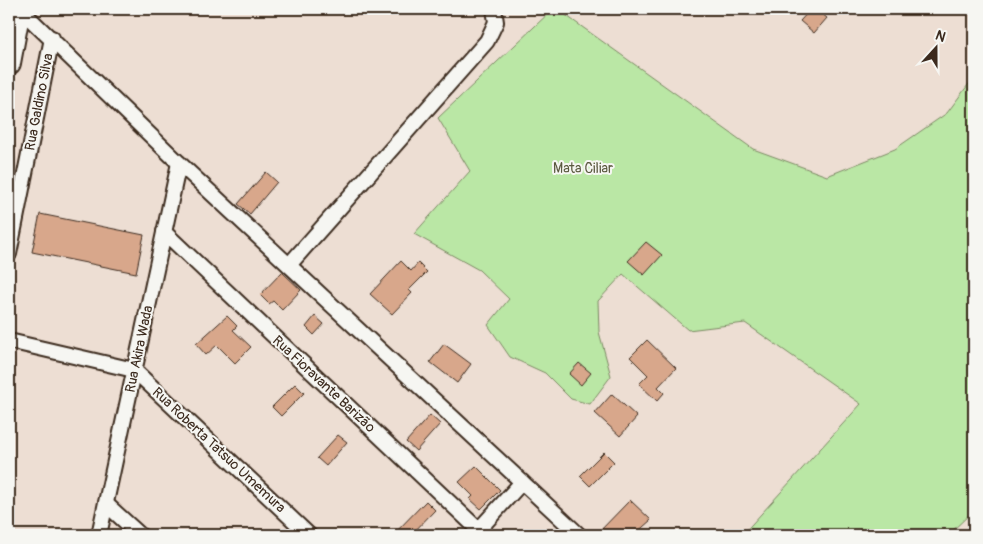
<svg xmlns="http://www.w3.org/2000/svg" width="983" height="544" viewBox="0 0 983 544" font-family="Pangolin,sans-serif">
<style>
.green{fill:#bae7a5;stroke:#7a8862}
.building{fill:#d8a78b;stroke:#3b2a1e}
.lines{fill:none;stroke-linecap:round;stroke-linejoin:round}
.street-casing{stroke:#3b2a1e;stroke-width:18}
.primary-casing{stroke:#3b2a1e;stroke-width:26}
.street{stroke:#f6f6f2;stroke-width:14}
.primary{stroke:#f6f6f2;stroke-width:22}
.labels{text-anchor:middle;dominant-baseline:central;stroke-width:4;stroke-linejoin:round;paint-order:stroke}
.street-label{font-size:14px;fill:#3b2a1e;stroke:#f6f6f2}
.park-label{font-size:14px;fill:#5b5940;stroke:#f6f6f2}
</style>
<rect width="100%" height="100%" fill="#edded3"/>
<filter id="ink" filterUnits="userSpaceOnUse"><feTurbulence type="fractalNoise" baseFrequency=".02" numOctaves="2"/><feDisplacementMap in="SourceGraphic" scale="10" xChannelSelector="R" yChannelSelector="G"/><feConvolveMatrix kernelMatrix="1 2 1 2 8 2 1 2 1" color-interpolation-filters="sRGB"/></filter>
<g filter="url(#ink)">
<path class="green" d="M 553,9 L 557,9 L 753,149 L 827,176 L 895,149 L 947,113 L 974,77 L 974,514 L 972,512 L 948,535 L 742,535 L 861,404 L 745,323 L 688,330 L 623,274 L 598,301 L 599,332 L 611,376 L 590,404 L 571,399 L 545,373 L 510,357 L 488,325 L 509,299 L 479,270 L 414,234 L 470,171 L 438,118 Z"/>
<g class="building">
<path d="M 811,9 L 816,9 L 827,18 L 814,33 L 800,21 Z"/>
<path d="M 266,172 L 277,182 L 250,214 L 238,204 Z"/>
<path d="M 40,214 L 144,235 L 136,273 L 32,252 Z"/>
<path d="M 646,242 L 662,255 L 644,275 L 628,261 Z"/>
<path d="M 401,261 L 411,271 L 418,263 L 427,272 L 409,290 L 412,293 L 392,314 L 370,294 Z"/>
<path d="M 282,272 L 301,290 L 282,310 L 273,301 L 269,304 L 260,295 Z"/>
<path d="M 227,316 L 237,326 L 233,330 L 251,347 L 235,363 L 217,345 L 206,355 L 196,344 Z"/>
<path d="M 315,316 L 324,324 L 314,335 L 306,327 Z"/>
<path d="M 647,340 L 676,368 L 658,387 L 664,393 L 657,401 L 639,384 L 648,375 L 630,357 Z"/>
<path d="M 444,344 L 471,364 L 457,383 L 430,362 Z"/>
<path d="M 579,363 L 591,373 L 581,385 L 569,374 Z"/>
<path d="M 295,384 L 304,393 L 281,416 L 272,407 Z"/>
<path d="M 612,394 L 637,417 L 620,436 L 595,413 Z"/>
<path d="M 430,415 L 440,424 L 416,451 L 406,442 Z"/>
<path d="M 338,435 L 347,442 L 326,466 L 317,458 Z"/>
<path d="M 604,452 L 614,462 L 590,486 L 580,476 Z"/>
<path d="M 476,466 L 500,490 L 481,509 L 470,499 L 473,496 L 459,482 Z"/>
<path d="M 630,500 L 651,520 L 634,535 L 596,535 Z"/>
<path d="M 426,501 L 435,510 L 411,535 L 393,535 Z"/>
</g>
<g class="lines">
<g class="street-casing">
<g id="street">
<path d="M 20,9 L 179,163 L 579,535"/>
<path d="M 164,232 L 484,535"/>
<path d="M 9,254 L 52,38"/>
<path d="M 289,265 L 487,41 L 496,22 L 494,9"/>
<path d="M 9,341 L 134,370 L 309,535"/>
<path d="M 106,504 L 140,535"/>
<path d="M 99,535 L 179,163"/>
<path d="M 474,535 L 522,482"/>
</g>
</g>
<g class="primary-casing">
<path id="primary" d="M 9,63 L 19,9"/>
</g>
<use href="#street" class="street"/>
<use href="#primary" class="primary"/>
</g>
</g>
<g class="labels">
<g class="street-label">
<text transform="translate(39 102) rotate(-79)">Rua Galdino Silva</text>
<text transform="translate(139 349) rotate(-78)">Rua Akira Wada</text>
<text transform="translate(324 384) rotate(43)">Rua Fioravante Barizão</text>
<text transform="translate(219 450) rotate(43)">Rua Roberta Tatsuo Umemura</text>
</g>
<g class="park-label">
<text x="583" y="168">Mata Ciliar</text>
</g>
</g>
<rect width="983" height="544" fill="none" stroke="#f6f6f2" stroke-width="30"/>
<rect x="15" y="15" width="953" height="514" fill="none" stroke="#3b2a1e" stroke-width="2" filter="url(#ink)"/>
<g transform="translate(936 48) rotate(21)" stroke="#f6f6f2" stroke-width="4" paint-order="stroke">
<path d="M0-4L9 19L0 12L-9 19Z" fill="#3b2a1e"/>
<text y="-8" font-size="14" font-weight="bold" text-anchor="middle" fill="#3b2a1e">N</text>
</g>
</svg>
